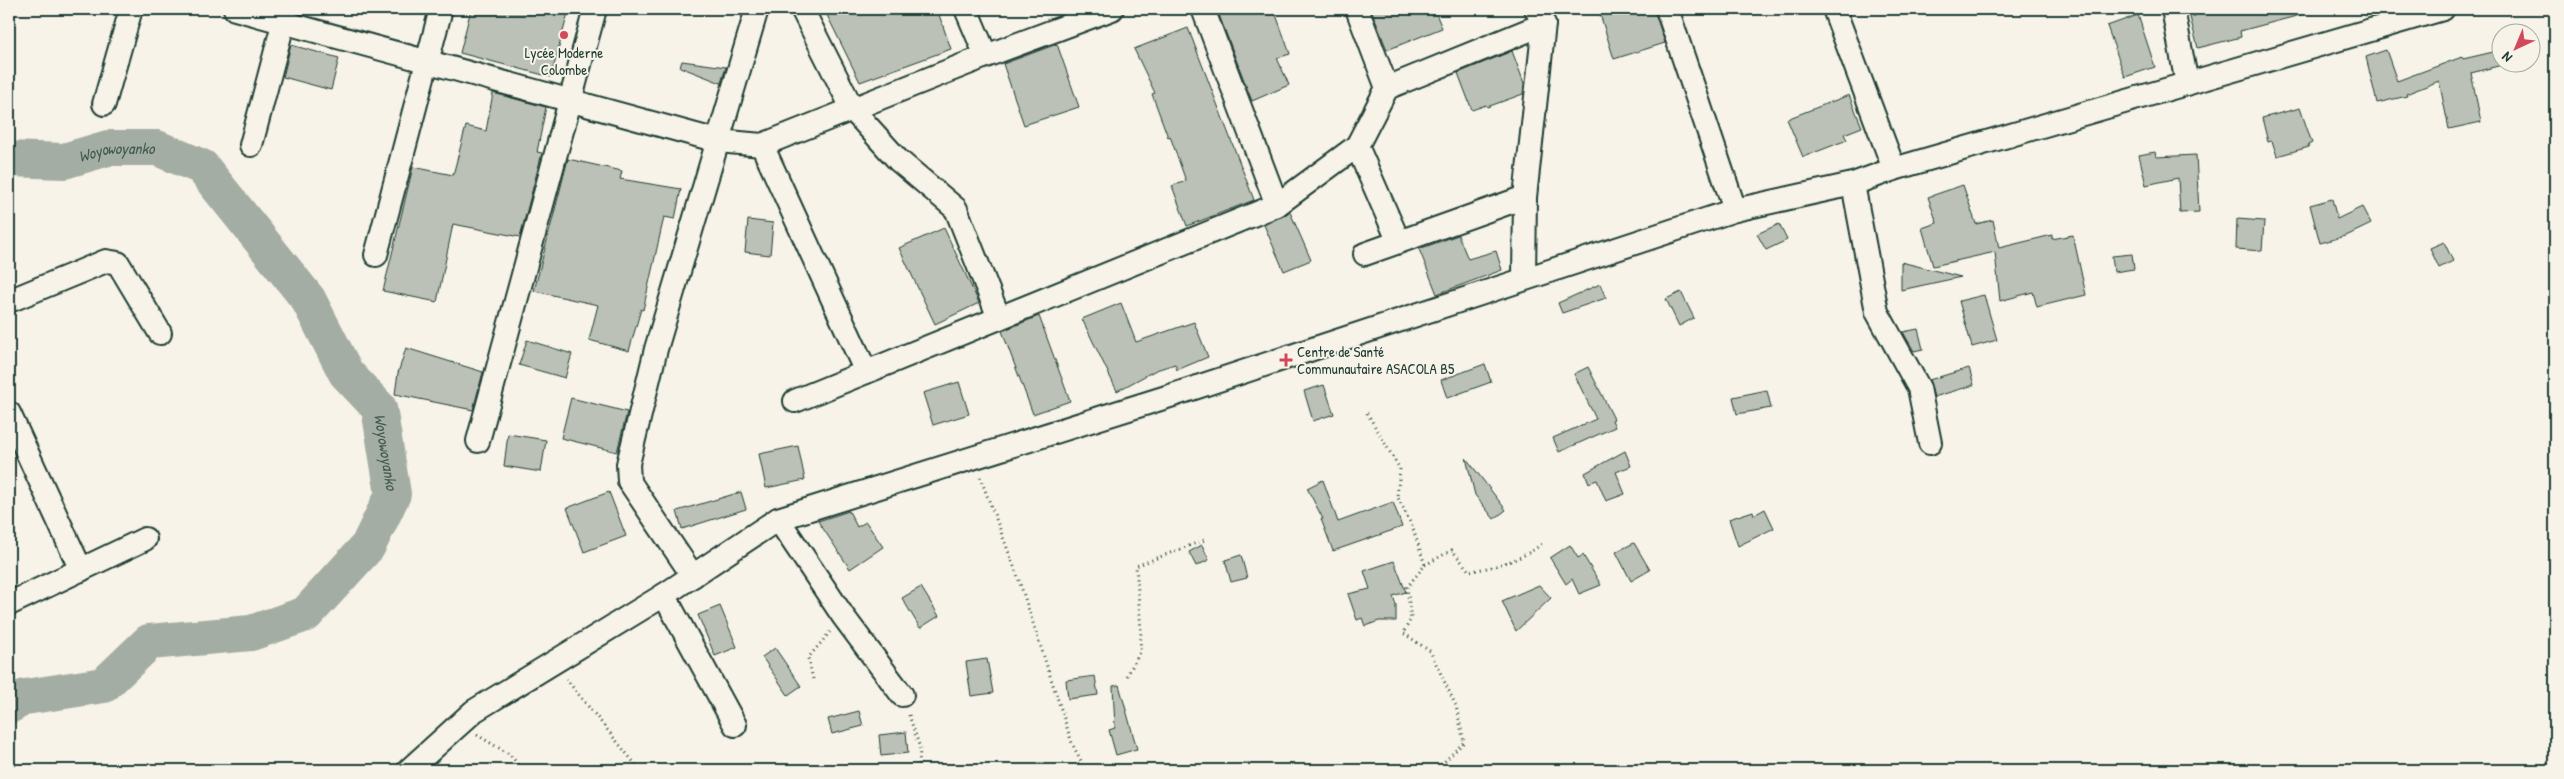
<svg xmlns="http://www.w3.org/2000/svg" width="2564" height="779" viewBox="0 0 2564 779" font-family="'Patrick Hand',sans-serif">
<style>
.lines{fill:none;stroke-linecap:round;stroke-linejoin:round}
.river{stroke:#a4ada3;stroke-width:36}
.building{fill:#bbc1b6;stroke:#1f3d34}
.minor-casing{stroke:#1f3d34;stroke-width:26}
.path{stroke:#1f3d34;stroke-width:3;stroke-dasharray:1 4;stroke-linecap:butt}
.minor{stroke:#f7f3e8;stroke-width:22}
.poi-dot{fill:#d1495b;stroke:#f7f3e8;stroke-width:2}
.labels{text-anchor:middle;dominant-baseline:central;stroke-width:4;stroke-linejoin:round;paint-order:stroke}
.poi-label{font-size:15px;fill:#1f3d34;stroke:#f7f3e8}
.water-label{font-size:16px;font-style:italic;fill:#405950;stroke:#f7f3e8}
</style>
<rect width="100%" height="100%" fill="#f7f3e8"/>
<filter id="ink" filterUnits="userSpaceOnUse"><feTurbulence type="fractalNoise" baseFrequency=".02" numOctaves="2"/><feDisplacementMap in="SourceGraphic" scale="10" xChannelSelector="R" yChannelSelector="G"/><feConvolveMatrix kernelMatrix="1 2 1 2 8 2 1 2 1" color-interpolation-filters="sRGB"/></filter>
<g filter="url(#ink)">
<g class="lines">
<path class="river" id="s1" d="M 9,159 L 64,161 L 108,148 L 157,148 L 202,167 L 308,299 L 346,373 L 379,408 L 393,494 L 368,546 L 306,614 L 251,633 L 149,642 L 104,685 L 25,697 L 9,706"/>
</g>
<g class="building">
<path d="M 471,9 L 569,9 L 551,77 L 460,53 Z"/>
<path d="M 824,9 L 937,9 L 951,49 L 860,82 Z"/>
<path d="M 1240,9 L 1274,9 L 1290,54 L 1277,58 L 1289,85 L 1252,101 L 1219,15 Z"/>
<path d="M 1371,9 L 1434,9 L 1442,28 L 1387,50 Z"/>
<path d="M 1617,9 L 1654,9 L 1665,43 L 1614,59 L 1600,14 Z"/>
<path d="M 2193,9 L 2304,9 L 2304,14 L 2240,31 L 2241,37 L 2198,48 L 2190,17 L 2195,16 Z"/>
<path d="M 2138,15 L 2155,67 L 2125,77 L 2107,26 Z"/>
<path d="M 1188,28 L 1254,200 L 1187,226 L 1172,186 L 1186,181 L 1170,136 L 1168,137 L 1152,94 L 1155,93 L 1134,49 Z"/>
<path d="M 1057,44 L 1079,107 L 1024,125 L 1003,64 Z"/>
<path d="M 291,45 L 339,58 L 331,90 L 283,77 Z"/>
<path d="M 2386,50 L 2397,81 L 2462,57 L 2463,59 L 2502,50 L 2502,65 L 2471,73 L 2481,122 L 2449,129 L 2439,81 L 2406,94 L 2407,96 L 2377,103 L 2366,57 Z"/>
<path d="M 1512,51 L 1524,83 L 1523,94 L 1487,107 L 1486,105 L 1472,110 L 1458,73 Z"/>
<path d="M 682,61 L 726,67 L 721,83 L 680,67 Z"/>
<path d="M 493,93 L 546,107 L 537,152 L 542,153 L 520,237 L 453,224 L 437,302 L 383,291 L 413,167 L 453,175 L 466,126 L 486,131 Z"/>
<path d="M 1849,95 L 1862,127 L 1844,134 L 1847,140 L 1803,157 L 1787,119 Z"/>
<path d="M 2300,108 L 2312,143 L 2308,145 L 2309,147 L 2277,156 L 2272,141 L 2268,142 L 2262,118 Z"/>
<path d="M 2155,152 L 2156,157 L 2196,155 L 2199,212 L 2180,213 L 2178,178 L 2146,185 L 2139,155 Z"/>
<path d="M 568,159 L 622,171 L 620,179 L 681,189 L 675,219 L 664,217 L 643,310 L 641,309 L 629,351 L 589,340 L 598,305 L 534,291 Z"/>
<path d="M 1963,185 L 1976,224 L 1993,220 L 1999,248 L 2052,235 L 2052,239 L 2073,235 L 2086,295 L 2037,307 L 2033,292 L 2000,301 L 1995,252 L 1933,266 L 1922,228 L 1937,223 L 1928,197 Z"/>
<path d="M 2332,199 L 2337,219 L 2362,207 L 2371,224 L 2346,236 L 2320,243 L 2310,205 Z"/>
<path d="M 1290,212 L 1311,260 L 1284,271 L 1264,225 Z"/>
<path d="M 2237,219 L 2264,221 L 2262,251 L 2236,249 Z"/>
<path d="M 748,220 L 773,223 L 770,255 L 745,252 Z"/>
<path d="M 1779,224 L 1787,240 L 1766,250 L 1757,234 Z"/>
<path d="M 944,228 L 979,303 L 935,324 L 899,248 Z"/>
<path d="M 1458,235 L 1468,259 L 1496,251 L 1502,270 L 1437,294 L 1419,249 Z"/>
<path d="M 2444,242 L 2453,261 L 2439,268 L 2430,248 Z"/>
<path d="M 2132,254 L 2134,269 L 2114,272 L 2112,256 Z"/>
<path d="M 1901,262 L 1961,277 L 1901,290 Z"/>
<path d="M 1600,284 L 1606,298 L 1562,313 L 1558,303 Z"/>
<path d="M 1681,292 L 1694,318 L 1679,326 L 1666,299 Z"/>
<path d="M 1984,295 L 1997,340 L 1972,347 L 1959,301 Z"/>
<path d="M 1121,303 L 1136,342 L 1194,322 L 1208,357 L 1177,370 L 1175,364 L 1156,370 L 1117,391 L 1082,319 Z"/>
<path d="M 1039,316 L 1070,401 L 1033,414 L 1002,331 Z"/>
<path d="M 1918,329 L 1923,349 L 1914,351 L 1903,332 Z"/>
<path d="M 527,340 L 572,354 L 565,378 L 519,365 Z"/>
<path d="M 406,348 L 483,372 L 473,410 L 395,394 L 398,373 Z"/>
<path d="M 1485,364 L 1491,382 L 1447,398 L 1441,380 Z"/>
<path d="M 1588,367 L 1614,419 L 1612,420 L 1615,427 L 1559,452 L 1553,438 L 1596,419 L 1574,374 Z"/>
<path d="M 1969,368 L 1974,385 L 1934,397 L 1929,380 Z"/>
<path d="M 959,382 L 969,414 L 933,425 L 923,393 Z"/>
<path d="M 1324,385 L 1334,414 L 1313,421 L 1304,391 Z"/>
<path d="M 1767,390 L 1771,408 L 1737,414 L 1733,397 Z"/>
<path d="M 571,398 L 627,412 L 617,452 L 561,438 Z"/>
<path d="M 508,434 L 546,440 L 541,472 L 504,466 Z"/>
<path d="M 798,446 L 805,480 L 766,488 L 759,454 Z"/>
<path d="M 1625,451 L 1631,466 L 1616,472 L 1625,494 L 1606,501 L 1597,480 L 1589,483 L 1585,473 Z"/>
<path d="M 1466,458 L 1506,510 L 1494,519 L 1475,495 Z"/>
<path d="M 1323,480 L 1338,522 L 1393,502 L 1402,527 L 1333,551 L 1321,519 L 1323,519 L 1307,488 Z"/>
<path d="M 609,492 L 626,536 L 584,552 L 567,508 Z"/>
<path d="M 741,492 L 746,509 L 682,529 L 677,511 Z"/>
<path d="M 1765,509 L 1774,528 L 1738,546 L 1729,519 L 1753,511 L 1754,515 Z"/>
<path d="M 849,511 L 857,527 L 866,522 L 883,547 L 850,569 L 818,521 Z"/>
<path d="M 1634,543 L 1650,570 L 1631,581 L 1616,552 Z"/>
<path d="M 1202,545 L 1209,560 L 1196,566 L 1189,552 Z"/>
<path d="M 1570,545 L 1578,558 L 1583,555 L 1601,585 L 1579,594 L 1572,579 L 1566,584 L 1550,558 Z"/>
<path d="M 1241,555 L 1247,578 L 1231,582 L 1225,560 Z"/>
<path d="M 1394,561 L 1406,592 L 1393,596 L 1396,605 L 1396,621 L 1379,621 L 1365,626 L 1362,618 L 1357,620 L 1348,594 L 1370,589 L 1364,571 Z"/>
<path d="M 1539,585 L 1551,598 L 1516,631 L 1502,601 Z"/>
<path d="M 921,587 L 939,616 L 920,628 L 902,598 Z"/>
<path d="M 720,606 L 737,647 L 715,656 L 698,615 Z"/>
<path d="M 775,648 L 801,686 L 788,695 L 762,657 Z"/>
<path d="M 987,659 L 993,693 L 971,696 L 966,662 Z"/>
<path d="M 1095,676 L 1098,695 L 1068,699 L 1066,680 Z"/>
<path d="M 1119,685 L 1137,749 L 1116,755 L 1109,730 L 1115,728 L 1113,686 Z"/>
<path d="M 859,711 L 863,726 L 832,734 L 828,719 Z"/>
<path d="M 906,732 L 908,753 L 881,756 L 879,735 Z"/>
</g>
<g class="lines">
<g class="minor-casing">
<g id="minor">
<path d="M 235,9 L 718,141 L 762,145 L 986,56 L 1112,9"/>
<path d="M 802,9 L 853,110 L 898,160 L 956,209 L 999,318"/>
<path d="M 966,9 L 986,56"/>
<path d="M 1203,9 L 1277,205"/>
<path d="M 1357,9 L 1387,88"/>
<path d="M 1667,9 L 1735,210"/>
<path d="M 1834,9 L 1894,169"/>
<path d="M 2173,9 L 2187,84"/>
<path d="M 104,104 L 131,9"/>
<path d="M 251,145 L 287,9"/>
<path d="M 762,145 L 866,372"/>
<path d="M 1853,184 L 1877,312 L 1919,388 L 1930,443"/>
<path d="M 1398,240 L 1357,146 L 1387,88 L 1544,24"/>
<path d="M 1365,254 L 1525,197"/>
<path d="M 376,255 L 441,9"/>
<path d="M 1524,278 L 1525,197 L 1544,24 L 1536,9"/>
<path d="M 9,301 L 106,261 L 118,263 L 160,333"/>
<path d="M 795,401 L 1277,205 L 1357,146"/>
<path d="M 9,413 L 81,570"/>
<path d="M 478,441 L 595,9"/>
<path d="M 778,519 L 843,616 L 902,695"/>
<path d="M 693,576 L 629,481 L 628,464 L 656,349 L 757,9"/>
<path d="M 664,595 L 735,725"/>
<path d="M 9,604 L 145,539"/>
<path d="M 409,770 L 474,711 L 664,595 L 778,519 L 1173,395 L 1735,210 L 1853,184 L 1894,169 L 2443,9"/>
</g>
</g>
<g class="path">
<path d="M 1367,413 L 1400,469 L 1397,496 L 1412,526 L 1425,565 L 1407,587 L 1411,619 L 1403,633 L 1430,651 L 1456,706 L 1464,742 L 1439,767 L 1441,770"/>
<path d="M 980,477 L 1017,574 L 1072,743 L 1081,761"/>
<path d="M 1425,565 L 1452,550 L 1469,571 C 1494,568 1525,559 1544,542"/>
<path d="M 1127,676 L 1140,652 L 1141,630 L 1136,566 L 1207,539"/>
<path d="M 566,679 L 640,770"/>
<path d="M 813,679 L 808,658 L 830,632"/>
<path d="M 909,715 L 920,748 L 919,770"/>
<path d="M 477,735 L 509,754 L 523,770"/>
</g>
<use href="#minor" class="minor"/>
</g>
</g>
<g class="poi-dot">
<circle cx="564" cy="35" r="5"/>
<path d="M1283.5 352.5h5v5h5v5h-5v5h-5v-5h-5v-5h5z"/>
</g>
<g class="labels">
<g class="poi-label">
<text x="564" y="52">Lycée Moderne<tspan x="564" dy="17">Colombe</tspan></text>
<text x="1297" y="351" text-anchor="start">Centre de Santé<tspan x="1297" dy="17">Communautaire ASACOLA B5</tspan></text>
</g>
<g class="water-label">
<text stroke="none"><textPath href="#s1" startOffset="109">Woyowoyanko</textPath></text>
<text stroke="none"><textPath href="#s1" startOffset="544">Woyowoyanko</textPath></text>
</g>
</g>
<rect width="2564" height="779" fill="none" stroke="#f7f3e8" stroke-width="30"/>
<rect x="15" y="15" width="2534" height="749" fill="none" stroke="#1f3d34" stroke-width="2" filter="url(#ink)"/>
<g transform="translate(2516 48) rotate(224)"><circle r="24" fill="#f7f3e8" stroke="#a1aaa0"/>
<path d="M0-4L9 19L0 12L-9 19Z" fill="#d1495b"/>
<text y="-8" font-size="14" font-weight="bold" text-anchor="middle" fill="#1f3d34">N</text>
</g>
</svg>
